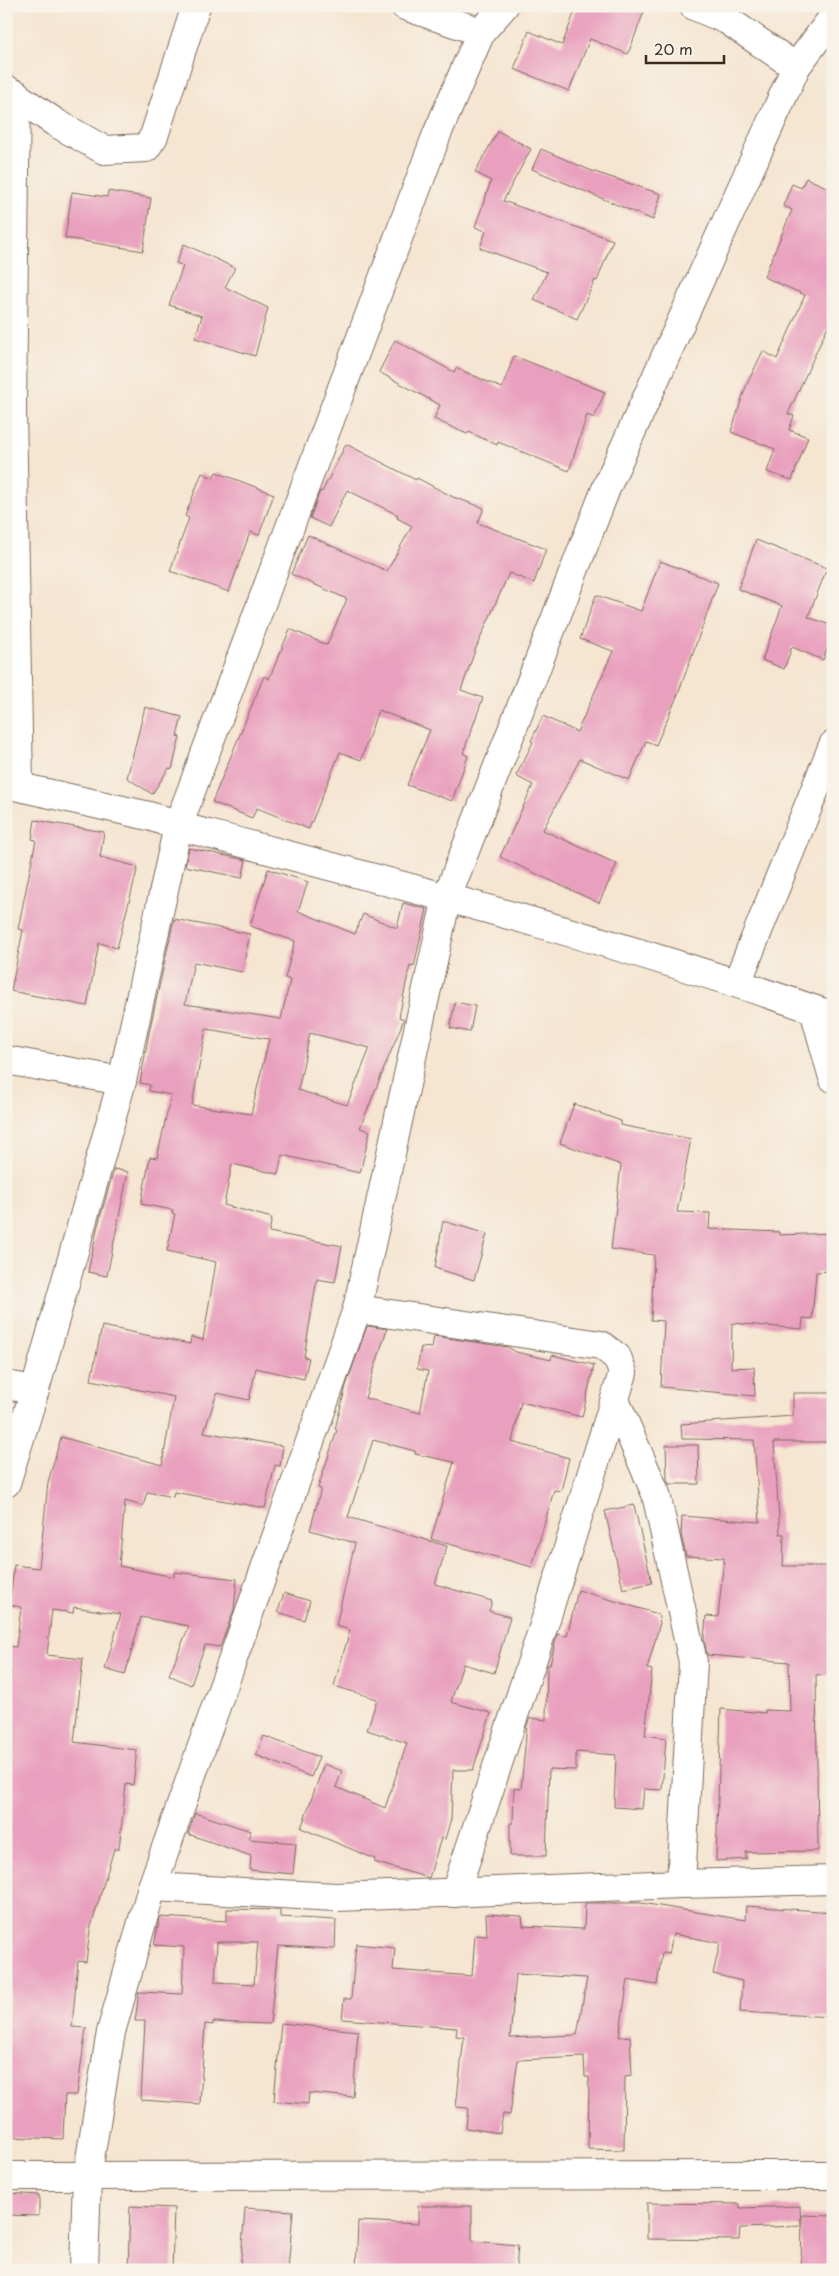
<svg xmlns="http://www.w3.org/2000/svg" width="839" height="2276" viewBox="0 0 839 2276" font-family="'Playpen Sans',sans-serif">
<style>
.building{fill:#e9a0be;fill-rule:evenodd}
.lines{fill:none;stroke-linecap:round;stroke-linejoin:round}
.minor-casing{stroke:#7c6b5d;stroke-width:30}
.minor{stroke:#fff;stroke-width:28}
</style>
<rect width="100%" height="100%" fill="#f7f3e8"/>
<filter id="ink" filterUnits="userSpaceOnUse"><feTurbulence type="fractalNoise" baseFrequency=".02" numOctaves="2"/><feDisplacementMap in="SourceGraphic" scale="10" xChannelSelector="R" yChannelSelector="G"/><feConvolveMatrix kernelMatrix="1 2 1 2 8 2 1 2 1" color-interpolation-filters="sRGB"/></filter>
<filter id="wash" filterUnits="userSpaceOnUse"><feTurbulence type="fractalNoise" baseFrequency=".0096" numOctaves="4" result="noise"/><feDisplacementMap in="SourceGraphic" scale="20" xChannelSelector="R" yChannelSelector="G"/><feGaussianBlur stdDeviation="1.12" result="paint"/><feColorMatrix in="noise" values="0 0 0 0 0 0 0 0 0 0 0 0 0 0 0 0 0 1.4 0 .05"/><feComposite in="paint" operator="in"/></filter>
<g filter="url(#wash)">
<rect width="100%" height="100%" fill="#f5e5d1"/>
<g id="blocks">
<g class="building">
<path d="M 577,6 L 646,6 L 628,54 L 590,39 L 569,91 L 514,69 L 529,31 L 562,45 Z"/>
<path d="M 498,131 L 531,149 L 503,201 L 613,240 L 597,281 L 595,280 L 577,319 L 534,300 L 547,272 L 480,248 L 486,231 L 475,227 L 491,181 L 475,172 Z"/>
<path d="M 541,149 L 592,171 L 661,194 L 653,220 L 532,169 Z"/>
<path d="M 806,178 L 833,190 L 833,315 L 788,414 L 794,416 L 789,430 L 808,437 L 792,480 L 767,472 L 775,449 L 731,432 L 746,386 L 763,351 L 777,359 L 805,295 L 764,277 L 792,210 L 783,206 L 792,184 L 801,188 Z"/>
<path d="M 108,191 L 151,198 L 143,251 L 65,238 L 72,192 L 107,197 Z"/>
<path d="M 184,244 L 235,268 L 225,287 L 268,308 L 255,356 L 195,338 L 202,316 L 169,305 L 183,266 L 176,263 Z"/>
<path d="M 395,340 L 454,372 L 456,368 L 502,388 L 514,356 L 605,392 L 594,418 L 587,415 L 569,471 L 498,442 L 497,445 L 469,432 L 467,434 L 434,419 L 440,405 L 379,372 Z"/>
<path d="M 346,444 L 416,480 L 417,478 L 453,497 L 484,508 L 478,523 L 546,549 L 534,583 L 509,573 L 476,648 L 461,690 L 483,698 L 463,753 L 468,756 L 452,801 L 407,785 L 430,730 L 378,710 L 361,760 L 340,752 L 309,829 L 257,808 L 252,818 L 212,802 L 264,676 L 269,679 L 290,629 L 327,645 L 347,599 L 291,574 L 308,535 L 387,571 L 412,526 L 397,518 L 398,515 L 347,490 L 329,527 L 310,518 L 320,491 L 322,492 Z"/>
<path d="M 216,472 L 274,494 L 259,535 L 250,532 L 229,592 L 170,571 L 189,518 L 185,516 L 202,473 L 213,478 Z"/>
<path d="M 756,540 L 827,568 L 808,617 L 833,626 L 833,633 L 823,660 L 792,647 L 784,669 L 762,660 L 782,606 L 738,589 Z"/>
<path d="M 660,561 L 718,583 L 678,694 L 656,745 L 646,741 L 629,780 L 580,759 L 543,830 L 617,864 L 599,903 L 500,857 L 533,785 L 516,776 L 533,742 L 531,741 L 543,716 L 577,732 L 613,651 L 580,639 L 596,595 L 641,611 Z"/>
<path d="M 145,707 L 182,717 L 177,736 L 180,737 L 172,769 L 169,768 L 152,794 L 127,778 Z"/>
<path d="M 35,820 L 104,832 L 100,857 L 138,867 L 117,948 L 99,943 L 87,1006 L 11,991 L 23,930 L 18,929 L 36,840 L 32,839 Z"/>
<path d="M 189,848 L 246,860 L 242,878 L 185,866 Z"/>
<path d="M 268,869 L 308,882 L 298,911 L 355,934 L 363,914 L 397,928 L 403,903 L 427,909 L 414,966 L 410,965 L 399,1017 L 404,1019 L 360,1128 L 370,1131 L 360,1173 L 282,1155 L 278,1174 L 232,1164 L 224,1205 L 272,1218 L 269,1232 L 342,1246 L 335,1282 L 317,1279 L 304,1357 L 309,1358 L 304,1379 L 256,1368 L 249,1400 L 217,1393 L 204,1432 L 283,1446 L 280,1466 L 275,1465 L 265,1508 L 174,1492 L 173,1497 L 147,1492 L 143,1506 L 125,1501 L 119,1566 L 174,1577 L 174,1572 L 237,1579 L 234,1610 L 220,1647 L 205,1645 L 191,1685 L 169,1675 L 189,1626 L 141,1617 L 125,1675 L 105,1669 L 121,1614 L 74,1607 L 73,1613 L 52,1610 L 47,1655 L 83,1659 L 74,1742 L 137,1750 L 133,1785 L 126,1784 L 119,1849 L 114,1849 L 90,1930 L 86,1962 L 78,1961 L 72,2027 L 86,2028 L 77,2095 L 65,2095 L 63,2139 L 7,2137 L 6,2027 L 12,1964 L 6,1963 L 6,1711 L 11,1672 L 6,1671 L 6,1646 L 16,1647 L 21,1607 L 10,1605 L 14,1565 L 39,1568 L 48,1482 L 61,1437 L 162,1465 L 174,1397 L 91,1380 L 102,1326 L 190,1344 L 191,1337 L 203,1340 L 216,1262 L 167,1251 L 175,1214 L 172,1213 L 173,1210 L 141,1204 L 150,1157 L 157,1158 L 171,1095 L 149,1091 L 150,1085 L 140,1083 L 149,1033 L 174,919 L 250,934 L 242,972 L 194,962 L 185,1004 L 281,1019 L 290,980 L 285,978 L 295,941 L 250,926 ZM 206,1029 L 269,1039 L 251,1114 L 192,1105 ZM 310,1033 L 370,1048 L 347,1105 L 298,1090 Z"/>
<path d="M 455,1002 L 475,1006 L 470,1032 L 450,1028 Z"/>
<path d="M 574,1104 L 621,1121 L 620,1125 L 691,1139 L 677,1212 L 710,1213 L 709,1229 L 779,1232 L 779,1235 L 833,1233 L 833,1271 L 816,1272 L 812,1319 L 803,1318 L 802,1329 L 732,1323 L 731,1368 L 754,1367 L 755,1396 L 661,1387 L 664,1321 L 651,1320 L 654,1255 L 611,1249 L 621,1165 L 560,1143 Z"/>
<path d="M 114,1169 L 128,1172 L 107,1276 L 88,1272 L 97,1229 Z"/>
<path d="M 443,1221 L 487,1234 L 474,1280 L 435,1268 Z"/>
<path d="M 367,1326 L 387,1329 L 365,1398 L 420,1413 L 428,1371 L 417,1369 L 421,1347 L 432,1348 L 434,1336 L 508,1347 L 516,1352 L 551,1360 L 552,1355 L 594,1365 L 582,1417 L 521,1402 L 512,1442 L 569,1458 L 561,1491 L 554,1490 L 532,1567 L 431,1539 L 454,1462 L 415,1454 L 415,1451 L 373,1440 L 348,1517 L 447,1546 L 435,1584 L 492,1601 L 489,1611 L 510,1617 L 494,1673 L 463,1664 L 451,1702 L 491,1713 L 473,1770 L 453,1770 L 451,1819 L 445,1839 L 441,1838 L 429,1878 L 374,1862 L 375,1859 L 301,1828 L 324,1764 L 342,1771 L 336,1787 L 385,1808 L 407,1743 L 367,1730 L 377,1699 L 334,1686 L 350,1630 L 336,1626 L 355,1543 L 310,1530 L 321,1489 L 318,1488 L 337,1430 L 335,1429 L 346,1386 Z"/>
<path d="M 793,1393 L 833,1393 L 833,1442 L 774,1442 L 780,1534 L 784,1534 L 783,1566 L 833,1566 L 833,1674 L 816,1675 L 818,1851 L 746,1852 L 746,1859 L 716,1861 L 721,1709 L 765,1713 L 765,1710 L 790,1711 L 789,1662 L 707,1655 L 704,1639 L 706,1616 L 718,1617 L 724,1558 L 686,1556 L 681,1535 L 682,1516 L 760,1522 L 754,1440 L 682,1439 L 681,1424 L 793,1416 Z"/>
<path d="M 666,1445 L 698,1445 L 699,1484 L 669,1484 L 667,1479 Z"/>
<path d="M 634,1505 L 652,1583 L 623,1589 L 605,1511 Z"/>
<path d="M 578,1590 L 658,1614 L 660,1623 L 647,1669 L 652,1670 L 645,1735 L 666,1738 L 662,1790 L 644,1789 L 642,1809 L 614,1807 L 616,1755 L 576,1752 L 576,1770 L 549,1769 L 546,1856 L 510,1856 L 510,1823 L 513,1823 L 514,1788 L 521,1789 L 527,1725 L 530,1718 L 546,1720 L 547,1665 L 550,1665 L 557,1634 L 567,1636 Z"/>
<path d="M 284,1593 L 310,1601 L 304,1620 L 278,1612 Z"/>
<path d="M 264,1736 L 319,1757 L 311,1777 L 256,1755 Z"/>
<path d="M 195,1813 L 251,1831 L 248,1839 L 296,1843 L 293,1874 L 250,1870 L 251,1856 L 188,1834 Z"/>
<path d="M 585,1903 L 641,1903 L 745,1920 L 746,1906 L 833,1912 L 833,2017 L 740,2012 L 742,1981 L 713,1974 L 720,1943 L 673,1934 L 669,1954 L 662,1953 L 657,1985 L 628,1980 L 619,2037 L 630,2036 L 632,2075 L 625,2076 L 624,2150 L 588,2149 L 589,2077 L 585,2077 L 584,2057 L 518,2060 L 510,2115 L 503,2114 L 500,2133 L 466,2128 L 468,2108 L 456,2107 L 464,2037 L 456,2036 L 457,2028 L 342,2019 L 344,1999 L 351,1999 L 356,1944 L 395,1948 L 393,1970 L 472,1976 L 475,1935 L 487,1936 L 486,1914 L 522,1916 L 523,1926 L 584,1929 ZM 516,1974 L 587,1978 L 577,2035 L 510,2038 Z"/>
<path d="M 227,1909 L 280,1910 L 280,1917 L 336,1920 L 335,1949 L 278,1946 L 270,2024 L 213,2022 L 213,2025 L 205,2024 L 200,2104 L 141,2100 L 145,2021 L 135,2021 L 139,1992 L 182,1994 L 184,1947 L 154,1945 L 160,1917 L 227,1921 ZM 217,1942 L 258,1942 L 254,1984 L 215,1982 Z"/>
<path d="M 281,2023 L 358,2031 L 353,2097 L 309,2093 L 308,2104 L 274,2101 Z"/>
<path d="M 6,2193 L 39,2195 L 39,2216 L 6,2215 Z"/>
<path d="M 647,2203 L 740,2204 L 740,2208 L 800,2206 L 801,2226 L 740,2228 L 739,2240 L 647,2239 Z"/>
<path d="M 130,2206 L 174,2208 L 172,2270 L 128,2270 Z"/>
<path d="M 418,2206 L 472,2206 L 472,2241 L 518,2245 L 516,2270 L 356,2270 L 358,2221 L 418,2224 Z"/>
<path d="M 245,2208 L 293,2211 L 288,2270 L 240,2270 Z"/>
<path d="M 802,2215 L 833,2216 L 833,2270 L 801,2270 Z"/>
</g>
</g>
</g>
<g filter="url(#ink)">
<use href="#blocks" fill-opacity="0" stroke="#7c6b5d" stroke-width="1"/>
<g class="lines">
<g class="minor-casing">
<g id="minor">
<path d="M 405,6 L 481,32"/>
<path d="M 694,6 L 727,20 L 796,67"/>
<path d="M 6,89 L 56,123 L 104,150 L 146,148 L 154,136 L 196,6"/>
<path d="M 16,94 L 12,408 L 19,786"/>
<path d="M 6,784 L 149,816 L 178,826 L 437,134 L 481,32 L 504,6"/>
<path d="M 737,983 L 833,745"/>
<path d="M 814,1010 L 833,1078"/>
<path d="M 6,1060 L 122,1081"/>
<path d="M 357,1309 L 601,1345 L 617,1357 L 623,1373 L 544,1625 L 455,1893"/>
<path d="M 6,1385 L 35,1390"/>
<path d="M 615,1400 L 656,1494 L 693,1662 L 681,1884"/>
<path d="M 6,1483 L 35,1390 L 122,1081 L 178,826 C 398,884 619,941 833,1016"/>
<path d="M 152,1887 L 336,1897 L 681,1884 L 833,1880"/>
<path d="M 6,2176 L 833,2175"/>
<path d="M 84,2270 L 87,2177 L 111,2032 L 152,1887 L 357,1309 L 447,897 L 607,486 L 796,67 L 833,17"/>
</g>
</g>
<use href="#minor" class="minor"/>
</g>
</g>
<rect width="839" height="2276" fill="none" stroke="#f7f3e8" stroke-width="25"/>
<path d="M646 55v8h78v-8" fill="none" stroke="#3b2a1e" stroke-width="2.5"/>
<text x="654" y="55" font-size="15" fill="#3b2a1e" stroke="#f7f3e8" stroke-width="4" paint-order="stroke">20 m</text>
</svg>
